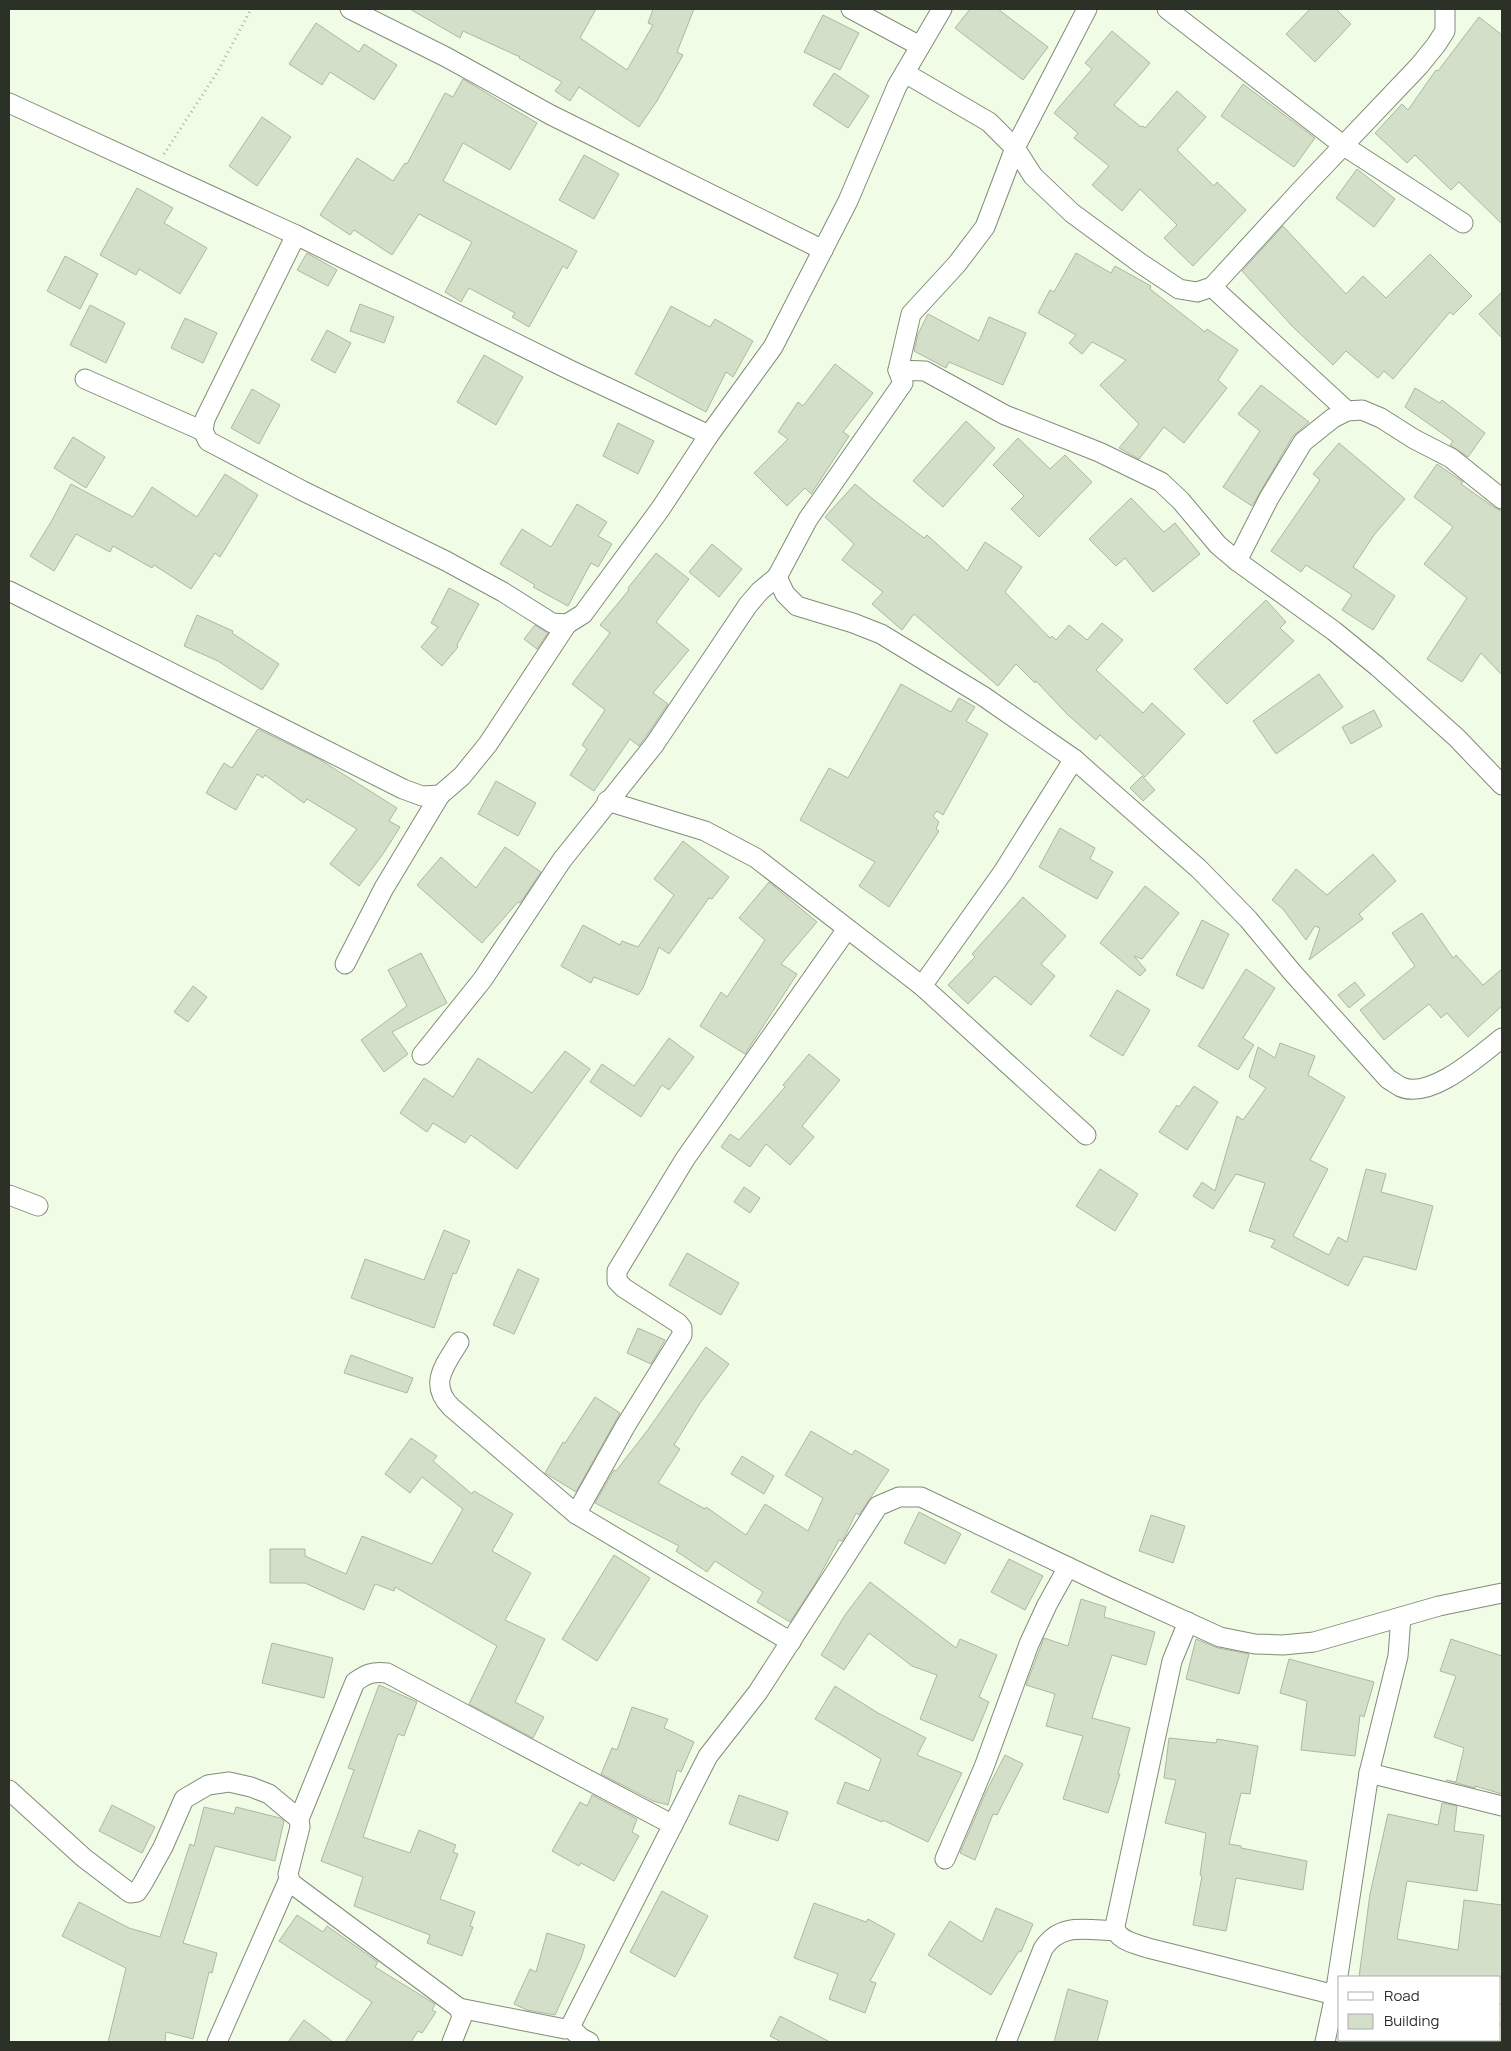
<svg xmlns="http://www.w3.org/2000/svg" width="1511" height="2051" viewBox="0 0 1511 2051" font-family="Manrope,sans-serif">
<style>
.building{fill:#d4dfc9;stroke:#adb8a3}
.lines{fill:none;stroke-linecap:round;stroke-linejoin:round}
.minor-casing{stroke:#828c78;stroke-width:21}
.path{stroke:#aab4a2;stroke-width:3;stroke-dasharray:1 4;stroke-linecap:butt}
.minor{stroke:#fff;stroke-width:19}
</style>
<rect width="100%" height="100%" fill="#f0fce6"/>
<g class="building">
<path d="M 410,9 L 596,9 L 580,38 L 627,70 L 653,25 L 648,23 L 653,9 L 694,9 L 677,52 L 683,55 L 657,101 L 639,127 L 579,87 L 570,101 L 555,91 L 562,82 L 519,58 L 520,57 L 463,31 L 460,38 Z"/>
<path d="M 970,9 L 998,9 L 1048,47 L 1023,80 L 955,28 Z"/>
<path d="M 1310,9 L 1336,9 L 1351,24 L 1315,62 L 1286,34 Z"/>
<path d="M 823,15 L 859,33 L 840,70 L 804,52 Z"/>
<path d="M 1479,17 L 1502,35 L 1502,224 L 1459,182 L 1451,190 L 1415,155 L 1407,163 L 1375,133 L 1402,104 L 1408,110 L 1436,70 L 1438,71 Z"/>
<path d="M 316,23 L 359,52 L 364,44 L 397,65 L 374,100 L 330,72 L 322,85 L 289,64 Z"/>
<path d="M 1112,31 L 1150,63 L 1114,105 L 1141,127 L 1143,126 L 1145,128 L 1177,91 L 1206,117 L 1177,150 L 1214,186 L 1217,182 L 1246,210 L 1193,266 L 1164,238 L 1177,225 L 1140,189 L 1122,211 L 1092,185 L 1109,166 L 1074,138 L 1078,133 L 1054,113 L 1092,69 L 1085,63 Z"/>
<path d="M 834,73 L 869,96 L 848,128 L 813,105 Z"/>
<path d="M 463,79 L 537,123 L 510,170 L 463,143 L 443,181 L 577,251 L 567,269 L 563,266 L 529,327 L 512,317 L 515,313 L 469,288 L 461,302 L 445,292 L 472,242 L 419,214 L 392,255 L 354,230 L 350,235 L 320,215 L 357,158 L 393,181 L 405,163 L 407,164 L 445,93 L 453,97 Z"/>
<path d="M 1243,84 L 1315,138 L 1294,167 L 1221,116 Z"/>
<path d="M 262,117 L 291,137 L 257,186 L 229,166 Z"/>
<path d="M 584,155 L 619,174 L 594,219 L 559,200 Z"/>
<path d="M 1357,169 L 1395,199 L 1374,227 L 1336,198 Z"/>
<path d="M 137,188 L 173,208 L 164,223 L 207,248 L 180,294 L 139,269 L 136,275 L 100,255 Z"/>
<path d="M 1283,226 L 1346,294 L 1363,276 L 1386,298 L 1430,254 L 1472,296 L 1453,315 L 1450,312 L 1393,379 L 1384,371 L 1378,378 L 1346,351 L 1333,365 L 1293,327 L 1242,271 Z"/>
<path d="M 307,253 L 337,270 L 328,286 L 297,270 Z"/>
<path d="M 1076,253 L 1111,273 L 1115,266 L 1151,286 L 1150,289 L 1205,332 L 1207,329 L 1238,350 L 1218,380 L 1227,388 L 1184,443 L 1164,427 L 1139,459 L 1119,448 L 1139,424 L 1100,385 L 1126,360 L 1092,342 L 1082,354 L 1069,343 L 1076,335 L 1038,313 L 1050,290 L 1054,292 Z"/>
<path d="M 65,256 L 98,274 L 80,309 L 47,291 Z"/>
<path d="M 1502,292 L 1502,338 L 1479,314 Z"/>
<path d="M 360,304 L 394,317 L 384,343 L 350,331 Z"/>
<path d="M 90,305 L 125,323 L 106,363 L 70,345 Z"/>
<path d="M 671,306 L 710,327 L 715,319 L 753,341 L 733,377 L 726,372 L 706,412 L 635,374 Z"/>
<path d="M 928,314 L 979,341 L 989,317 L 1026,333 L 1003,385 L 949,362 L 946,368 L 914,351 L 918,334 Z"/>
<path d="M 185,318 L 217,333 L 203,363 L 171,348 Z"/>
<path d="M 327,330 L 351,343 L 335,373 L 311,360 Z"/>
<path d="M 484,355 L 523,377 L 496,425 L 457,402 Z"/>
<path d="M 835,364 L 873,393 L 843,432 L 849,436 L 811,494 L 805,488 L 787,506 L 754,473 L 788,439 L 778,432 L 798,402 L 803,406 Z"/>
<path d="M 1261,385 L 1309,422 L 1293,436 L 1252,506 L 1223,487 L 1260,431 L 1238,414 Z"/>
<path d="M 1415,388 L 1440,403 L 1442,400 L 1485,433 L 1468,457 L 1450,445 L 1453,441 L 1405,407 Z"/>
<path d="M 252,389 L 280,405 L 259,444 L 231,428 Z"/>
<path d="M 966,421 L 995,448 L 943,507 L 913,481 Z"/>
<path d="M 618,423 L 654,441 L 638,474 L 603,456 Z"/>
<path d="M 73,437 L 105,457 L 86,488 L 54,468 Z"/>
<path d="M 1018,438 L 1050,469 L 1065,455 L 1092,482 L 1039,537 L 1011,509 L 1024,496 L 993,465 Z"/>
<path d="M 1339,443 L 1405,499 L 1374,535 L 1353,567 L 1395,596 L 1373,630 L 1342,610 L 1352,595 L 1306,565 L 1301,572 L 1271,551 L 1320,480 L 1313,474 Z"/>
<path d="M 1437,464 L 1463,482 L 1461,484 L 1495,508 L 1502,511 L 1502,675 L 1481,653 L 1462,682 L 1427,659 L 1467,598 L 1424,564 L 1453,527 L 1414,497 Z"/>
<path d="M 225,474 L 258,495 L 220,557 L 215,553 L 191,589 L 154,565 L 152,568 L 113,546 L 110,552 L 76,534 L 54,571 L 30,556 L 51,522 L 71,484 L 133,517 L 152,487 L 197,517 Z"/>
<path d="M 855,484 L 874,500 L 924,538 L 927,535 L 967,571 L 985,542 L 1022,567 L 1005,592 L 1050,638 L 1052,636 L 1056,640 L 1069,625 L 1087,640 L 1102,623 L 1123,640 L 1096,670 L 1143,713 L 1152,703 L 1185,734 L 1145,777 L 1100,735 L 1096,740 L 1067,714 L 1036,681 L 1035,683 L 1016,664 L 998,686 L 914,614 L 902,630 L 872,604 L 883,592 L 842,560 L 854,544 L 825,517 Z"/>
<path d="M 1131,498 L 1164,532 L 1175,523 L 1200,554 L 1153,592 L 1125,558 L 1116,566 L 1089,539 Z"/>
<path d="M 577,504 L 607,522 L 598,536 L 612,544 L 598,567 L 591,563 L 568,606 L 533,587 L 535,585 L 500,564 L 522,529 L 551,547 Z"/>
<path d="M 712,544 L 742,569 L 719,597 L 689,572 Z"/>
<path d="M 656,553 L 689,579 L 656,622 L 689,650 L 653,693 L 668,704 L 645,738 L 639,746 L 630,739 L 594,791 L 570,775 L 587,749 L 582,745 L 605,710 L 572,684 L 610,633 L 600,625 L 629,590 L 628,588 Z"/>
<path d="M 449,588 L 479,604 L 457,645 L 458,647 L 442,666 L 421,647 L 438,627 L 431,623 Z"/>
<path d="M 1266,600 L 1286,622 L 1280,628 L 1294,641 L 1227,704 L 1194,669 Z"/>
<path d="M 197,615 L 233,631 L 232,633 L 279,664 L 262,690 L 218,661 L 184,646 Z"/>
<path d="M 535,625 L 548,633 L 537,649 L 524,639 Z"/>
<path d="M 1319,674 L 1343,707 L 1276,754 L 1253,721 Z"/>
<path d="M 901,684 L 951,712 L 959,698 L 975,707 L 966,721 L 988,734 L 943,815 L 937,811 L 933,816 L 939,822 L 936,829 L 939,831 L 889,907 L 859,886 L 875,862 L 800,820 L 829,768 L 848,778 Z"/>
<path d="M 1374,710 L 1382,726 L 1351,744 L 1342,727 Z"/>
<path d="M 258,729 L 319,759 L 397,808 L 389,821 L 400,827 L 383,854 L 359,886 L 330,864 L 357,829 L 307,799 L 304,803 L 265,775 L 263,778 L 257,774 L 236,810 L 206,793 L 224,763 L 232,768 Z"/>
<path d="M 1142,776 L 1155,790 L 1143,801 L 1130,788 Z"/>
<path d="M 496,781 L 536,803 L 518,836 L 478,814 Z"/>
<path d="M 1060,828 L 1095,848 L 1090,859 L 1113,872 L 1097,899 L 1039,867 Z"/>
<path d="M 683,841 L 729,877 L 712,899 L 709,898 L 669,954 L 659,947 L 643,988 L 638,995 L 594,977 L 591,983 L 561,966 L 583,925 L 620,945 L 622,941 L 638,947 L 674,895 L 654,879 Z"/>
<path d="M 505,847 L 541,872 L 520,903 L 518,902 L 482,943 L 417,885 L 441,857 L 476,888 Z"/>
<path d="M 1373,854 L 1396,881 L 1359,914 L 1363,919 L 1309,960 L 1320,928 L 1315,926 L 1306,940 L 1283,909 L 1272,900 L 1296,869 L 1327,895 Z"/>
<path d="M 769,882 L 817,922 L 781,964 L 797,974 L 745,1054 L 700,1026 L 721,992 L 727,997 L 765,940 L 739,918 Z"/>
<path d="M 1145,886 L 1179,913 L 1142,959 L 1134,956 L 1146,970 L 1140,976 L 1100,943 Z"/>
<path d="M 1023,897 L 1066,936 L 1041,964 L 1055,976 L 1031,1005 L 995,976 L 968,1004 L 948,985 L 975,957 L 972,954 Z"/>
<path d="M 1422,913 L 1453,958 L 1456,955 L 1483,985 L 1502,969 L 1502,1006 L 1468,1037 L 1447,1013 L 1441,1018 L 1429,1004 L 1384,1040 L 1360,1010 L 1415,966 L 1392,933 Z"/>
<path d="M 1202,920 L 1229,934 L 1203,989 L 1176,975 Z"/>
<path d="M 421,953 L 447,1003 L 392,1032 L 408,1054 L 384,1072 L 361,1040 L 407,1006 L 388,970 Z"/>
<path d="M 1246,969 L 1275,988 L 1243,1038 L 1254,1045 L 1238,1070 L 1198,1046 Z"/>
<path d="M 1355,982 L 1365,995 L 1349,1008 L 1338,995 Z"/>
<path d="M 193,986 L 207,997 L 188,1022 L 174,1012 Z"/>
<path d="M 1117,990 L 1150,1010 L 1123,1056 L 1090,1036 Z"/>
<path d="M 669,1038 L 694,1057 L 669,1090 L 662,1085 L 641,1117 L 590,1082 L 602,1064 L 634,1086 Z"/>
<path d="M 1280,1043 L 1315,1056 L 1308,1075 L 1345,1097 L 1310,1160 L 1328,1169 L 1293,1236 L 1329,1255 L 1338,1237 L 1347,1242 L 1366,1169 L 1386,1174 L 1381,1192 L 1433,1206 L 1416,1270 L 1364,1256 L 1348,1286 L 1271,1247 L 1275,1240 L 1249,1231 L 1265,1183 L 1236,1174 L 1213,1209 L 1193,1196 L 1202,1182 L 1215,1191 L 1237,1116 L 1243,1120 L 1266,1088 L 1249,1077 L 1258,1047 L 1275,1058 Z"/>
<path d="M 565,1051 L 590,1069 L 517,1169 L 471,1135 L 465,1143 L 433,1123 L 427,1132 L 400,1113 L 424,1078 L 453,1097 L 478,1058 L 532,1093 Z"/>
<path d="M 809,1054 L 840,1080 L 802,1126 L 814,1137 L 790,1165 L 766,1144 L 750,1167 L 721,1147 L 730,1134 L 739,1140 L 785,1087 L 783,1085 Z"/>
<path d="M 1194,1086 L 1218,1102 L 1187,1150 L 1159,1132 L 1177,1105 L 1179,1107 Z"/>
<path d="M 1100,1169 L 1138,1194 L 1115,1231 L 1076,1206 Z"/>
<path d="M 744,1187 L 760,1198 L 750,1213 L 734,1202 Z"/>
<path d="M 444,1230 L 470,1241 L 456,1274 L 453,1273 L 434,1328 L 351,1298 L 365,1259 L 424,1280 Z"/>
<path d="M 687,1253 L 739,1283 L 721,1315 L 669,1285 Z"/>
<path d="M 518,1269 L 539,1279 L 514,1334 L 493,1325 Z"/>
<path d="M 638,1328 L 665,1340 L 651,1364 L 627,1353 Z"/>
<path d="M 706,1347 L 729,1364 L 700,1403 L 674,1445 L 680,1449 L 658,1483 L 705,1509 L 706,1507 L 746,1535 L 765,1504 L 808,1531 L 823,1498 L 785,1475 L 811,1431 L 852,1455 L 855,1450 L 889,1470 L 859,1515 L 856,1513 L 845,1536 L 842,1541 L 839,1540 L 815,1584 L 790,1622 L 757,1602 L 763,1592 L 715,1561 L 707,1572 L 676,1551 L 679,1546 L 595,1503 L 614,1470 L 616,1471 L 647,1431 Z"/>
<path d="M 351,1355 L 413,1378 L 407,1393 L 344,1373 Z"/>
<path d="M 595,1397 L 620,1413 L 576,1492 L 545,1473 L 563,1442 L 565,1443 Z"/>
<path d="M 411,1438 L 437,1456 L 433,1461 L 472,1494 L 474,1491 L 513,1514 L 492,1551 L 531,1573 L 505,1620 L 545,1639 L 515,1702 L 544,1717 L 533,1738 L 469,1704 L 497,1646 L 395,1587 L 394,1591 L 375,1584 L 364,1610 L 305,1583 L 270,1583 L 270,1549 L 305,1549 L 305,1556 L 346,1574 L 362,1536 L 432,1564 L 463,1509 L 422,1477 L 410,1493 L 385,1474 Z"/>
<path d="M 742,1456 L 774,1476 L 764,1494 L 731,1474 Z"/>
<path d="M 919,1512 L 961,1534 L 945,1564 L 904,1543 Z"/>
<path d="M 1151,1515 L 1185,1526 L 1173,1563 L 1139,1551 Z"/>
<path d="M 614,1555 L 650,1578 L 597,1661 L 562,1639 Z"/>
<path d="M 1009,1559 L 1043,1576 L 1025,1610 L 991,1592 Z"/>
<path d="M 870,1582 L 956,1648 L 960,1639 L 997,1655 L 979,1697 L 989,1702 L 973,1741 L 920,1719 L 937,1675 L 912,1666 L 869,1633 L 844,1670 L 821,1655 L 845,1615 Z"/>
<path d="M 1081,1599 L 1106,1607 L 1104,1617 L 1155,1632 L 1146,1665 L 1112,1655 L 1092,1718 L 1130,1728 L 1118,1774 L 1120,1774 L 1108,1813 L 1063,1799 L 1083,1736 L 1046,1726 L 1055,1694 L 1026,1685 L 1044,1638 L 1068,1646 Z"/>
<path d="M 1196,1639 L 1218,1648 L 1249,1654 L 1239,1694 L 1186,1679 Z"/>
<path d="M 1451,1639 L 1502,1656 L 1502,1794 L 1475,1786 L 1475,1788 L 1446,1780 L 1456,1782 L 1464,1748 L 1434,1737 L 1456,1676 L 1440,1671 Z"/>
<path d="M 272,1643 L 333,1658 L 324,1698 L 262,1683 Z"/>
<path d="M 1289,1659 L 1374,1682 L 1364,1717 L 1360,1715 L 1355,1756 L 1301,1750 L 1307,1701 L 1280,1693 Z"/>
<path d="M 379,1685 L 417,1702 L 404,1736 L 398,1734 L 363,1837 L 410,1853 L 419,1830 L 456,1845 L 453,1852 L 458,1854 L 440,1899 L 475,1912 L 470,1926 L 473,1927 L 462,1956 L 427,1943 L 430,1935 L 354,1906 L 363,1877 L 321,1861 L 354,1770 L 348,1768 Z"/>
<path d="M 835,1686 L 878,1713 L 926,1738 L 917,1755 L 962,1773 L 928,1842 L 883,1820 L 882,1822 L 837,1803 L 845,1782 L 869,1791 L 881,1759 L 815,1719 Z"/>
<path d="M 632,1707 L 668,1719 L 664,1728 L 694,1742 L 681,1772 L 677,1770 L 668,1805 L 653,1801 L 601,1774 L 612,1748 L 617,1750 Z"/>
<path d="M 1169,1738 L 1216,1743 L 1217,1739 L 1258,1746 L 1250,1794 L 1241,1793 L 1229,1844 L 1241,1846 L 1241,1848 L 1307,1861 L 1303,1890 L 1236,1878 L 1226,1931 L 1193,1925 L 1202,1876 L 1200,1875 L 1206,1833 L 1165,1823 L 1176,1780 L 1164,1778 Z"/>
<path d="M 1005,1755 L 1023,1764 L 997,1815 L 993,1814 L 975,1860 L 960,1853 L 986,1792 Z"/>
<path d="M 592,1795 L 637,1819 L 632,1832 L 639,1836 L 614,1881 L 581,1863 L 579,1866 L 552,1851 L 580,1802 L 587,1806 Z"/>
<path d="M 739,1795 L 788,1812 L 778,1841 L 729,1824 Z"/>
<path d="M 1442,1803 L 1457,1806 L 1454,1831 L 1484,1835 L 1477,1891 L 1407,1881 L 1397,1939 L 1458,1950 L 1464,1900 L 1502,1905 L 1502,1977 L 1359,1977 L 1370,1894 L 1388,1814 L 1438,1825 Z"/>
<path d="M 112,1805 L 155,1827 L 142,1853 L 99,1831 Z"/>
<path d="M 204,1807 L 234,1814 L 236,1807 L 280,1818 L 284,1821 L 275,1861 L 215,1846 L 183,1943 L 217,1953 L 212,1973 L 209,1972 L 193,2039 L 166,2032 L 165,2042 L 108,2042 L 126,1968 L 62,1936 L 79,1902 L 129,1928 L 160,1937 L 190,1844 L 194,1846 Z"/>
<path d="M 662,1891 L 708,1916 L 675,1977 L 630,1952 Z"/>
<path d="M 814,1903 L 866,1922 L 868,1919 L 895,1934 L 870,1981 L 876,1983 L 865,2013 L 829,1999 L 838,1974 L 794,1958 Z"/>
<path d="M 996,1908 L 1033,1924 L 1021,1952 L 1019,1951 L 991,1995 L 928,1955 L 950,1921 L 982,1942 Z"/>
<path d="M 297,1915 L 323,1932 L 327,1926 L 378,1962 L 375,1967 L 435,2004 L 432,2010 L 436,2012 L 422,2033 L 418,2031 L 411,2042 L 345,2042 L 372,2002 L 279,1941 Z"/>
<path d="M 547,1933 L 585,1945 L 581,1958 L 555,2015 L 527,2010 L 514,2004 L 530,1969 L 536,1972 Z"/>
<path d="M 1068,1989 L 1108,2001 L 1097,2042 L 1054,2042 Z"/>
<path d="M 780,2016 L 830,2042 L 781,2042 L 770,2036 Z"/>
<path d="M 304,2020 L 333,2042 L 288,2042 Z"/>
</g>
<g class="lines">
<g class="minor-casing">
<g id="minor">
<path d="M 350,9 L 446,57 L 551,115 L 823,250"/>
<path d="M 851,9 L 920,46"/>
<path d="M 1167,9 L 1344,146 L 1463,223"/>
<path d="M 905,73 L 989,122 L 1015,148 L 1033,176 L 1072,213 L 1140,263 L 1179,289 L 1197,292 L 1212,287 L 1301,190 L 1419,66 L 1436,45 L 1445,31 L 1445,9"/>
<path d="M 9,103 L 296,235 L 572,371 L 709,435"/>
<path d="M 296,235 L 205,419 L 203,431 L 208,441 L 301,490 L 446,561 L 503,592 L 552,623 L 567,624 L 583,614 L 661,508 L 709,435 L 773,347 L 848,201 L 897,86 L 942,9"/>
<path d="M 1212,287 L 1347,411"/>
<path d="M 898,370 L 911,314 L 957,264 L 985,227 L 1015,148 L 1087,9"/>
<path d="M 85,379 L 203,431"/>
<path d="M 1237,561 L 1269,498 L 1303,442 L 1333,418 L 1347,411 L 1362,410 L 1381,418 L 1414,439 L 1451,458 L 1502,499"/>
<path d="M 777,577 L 808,519 L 903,383 L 898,370 L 925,371 L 1005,415 L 1099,452 L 1161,482 L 1181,501 L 1218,545 L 1237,561 L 1334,631 L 1378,667 L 1457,738 L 1502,785"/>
<path d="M 9,591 L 403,789 L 422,796 L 440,795 L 462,776 L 488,744 L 567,624"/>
<path d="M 607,801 L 705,831 L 756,858 L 922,986 L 1086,1135"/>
<path d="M 345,964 L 384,888 L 440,795"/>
<path d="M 922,986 L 1003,872 L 1074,759"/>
<path d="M 422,1055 L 483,979 L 562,860 L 654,745 L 748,605 L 760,591 L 777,577 L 785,594 L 797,606 L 853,623 L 881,634 L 983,696 L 1074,759 L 1199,869 L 1248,919 L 1292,972 L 1388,1079 C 1392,1081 1397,1085 1401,1087 C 1431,1100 1480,1055 1502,1038"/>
<path d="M 9,1195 L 38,1206"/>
<path d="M 459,1342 C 445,1365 428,1384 451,1407 L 576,1514 L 791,1642"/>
<path d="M 576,1514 L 626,1425 L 682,1335 L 682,1328 L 678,1323 L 624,1288 L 617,1281 L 617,1271 L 685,1159 L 847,929"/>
<path d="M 1188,1622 L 1172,1661 L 1115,1926 C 1116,1941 1137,1944 1148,1948 L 1335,1995 L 1369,1773 L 1502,1806"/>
<path d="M 1369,1773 L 1398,1656 L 1401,1617"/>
<path d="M 9,1790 L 84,1858 L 130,1893 L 137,1892 L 143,1883 L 163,1847 L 184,1799 L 208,1785 L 229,1782 L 251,1787 L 269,1794 L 299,1819 L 300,1827 L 288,1874 L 291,1883 L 459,2008 L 462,2017 L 452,2042"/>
<path d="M 299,1819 L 355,1682 C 366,1674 373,1671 387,1673 L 673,1825"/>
<path d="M 945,1859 L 984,1767 L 1029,1644 L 1047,1605 L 1068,1567"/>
<path d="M 459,2008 L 565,2029 L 570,2027 L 708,1756 L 758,1692 L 878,1506 L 899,1497 L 921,1497 L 1108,1586 L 1220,1637 L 1255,1644 L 1283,1645 L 1314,1642 L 1439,1606 L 1502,1593"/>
<path d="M 1500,2014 L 1502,2014"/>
<path d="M 570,2027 L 581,2038 L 589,2042"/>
<path d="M 217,2042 L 289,1879"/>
<path d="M 1006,2042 L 1043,1949 C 1060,1922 1087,1930 1115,1931"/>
<path d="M 1325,2042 L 1335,1995 L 1340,1993"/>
</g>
</g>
<path class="path" d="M 164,154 L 218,71 L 251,9"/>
<use href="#minor" class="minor"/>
</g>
<rect width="1511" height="2051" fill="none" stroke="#2c3128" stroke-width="20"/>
<rect x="1338" y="1976" width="162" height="65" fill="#ffffff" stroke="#abada9"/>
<rect x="1348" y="1992" width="25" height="8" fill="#ffffff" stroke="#abada9"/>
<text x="1384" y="2001" font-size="15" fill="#2c3128">Road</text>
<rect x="1348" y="2014" width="25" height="15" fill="#d4dfc9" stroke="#abada9"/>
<text x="1384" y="2026" font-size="15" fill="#2c3128">Building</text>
</svg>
